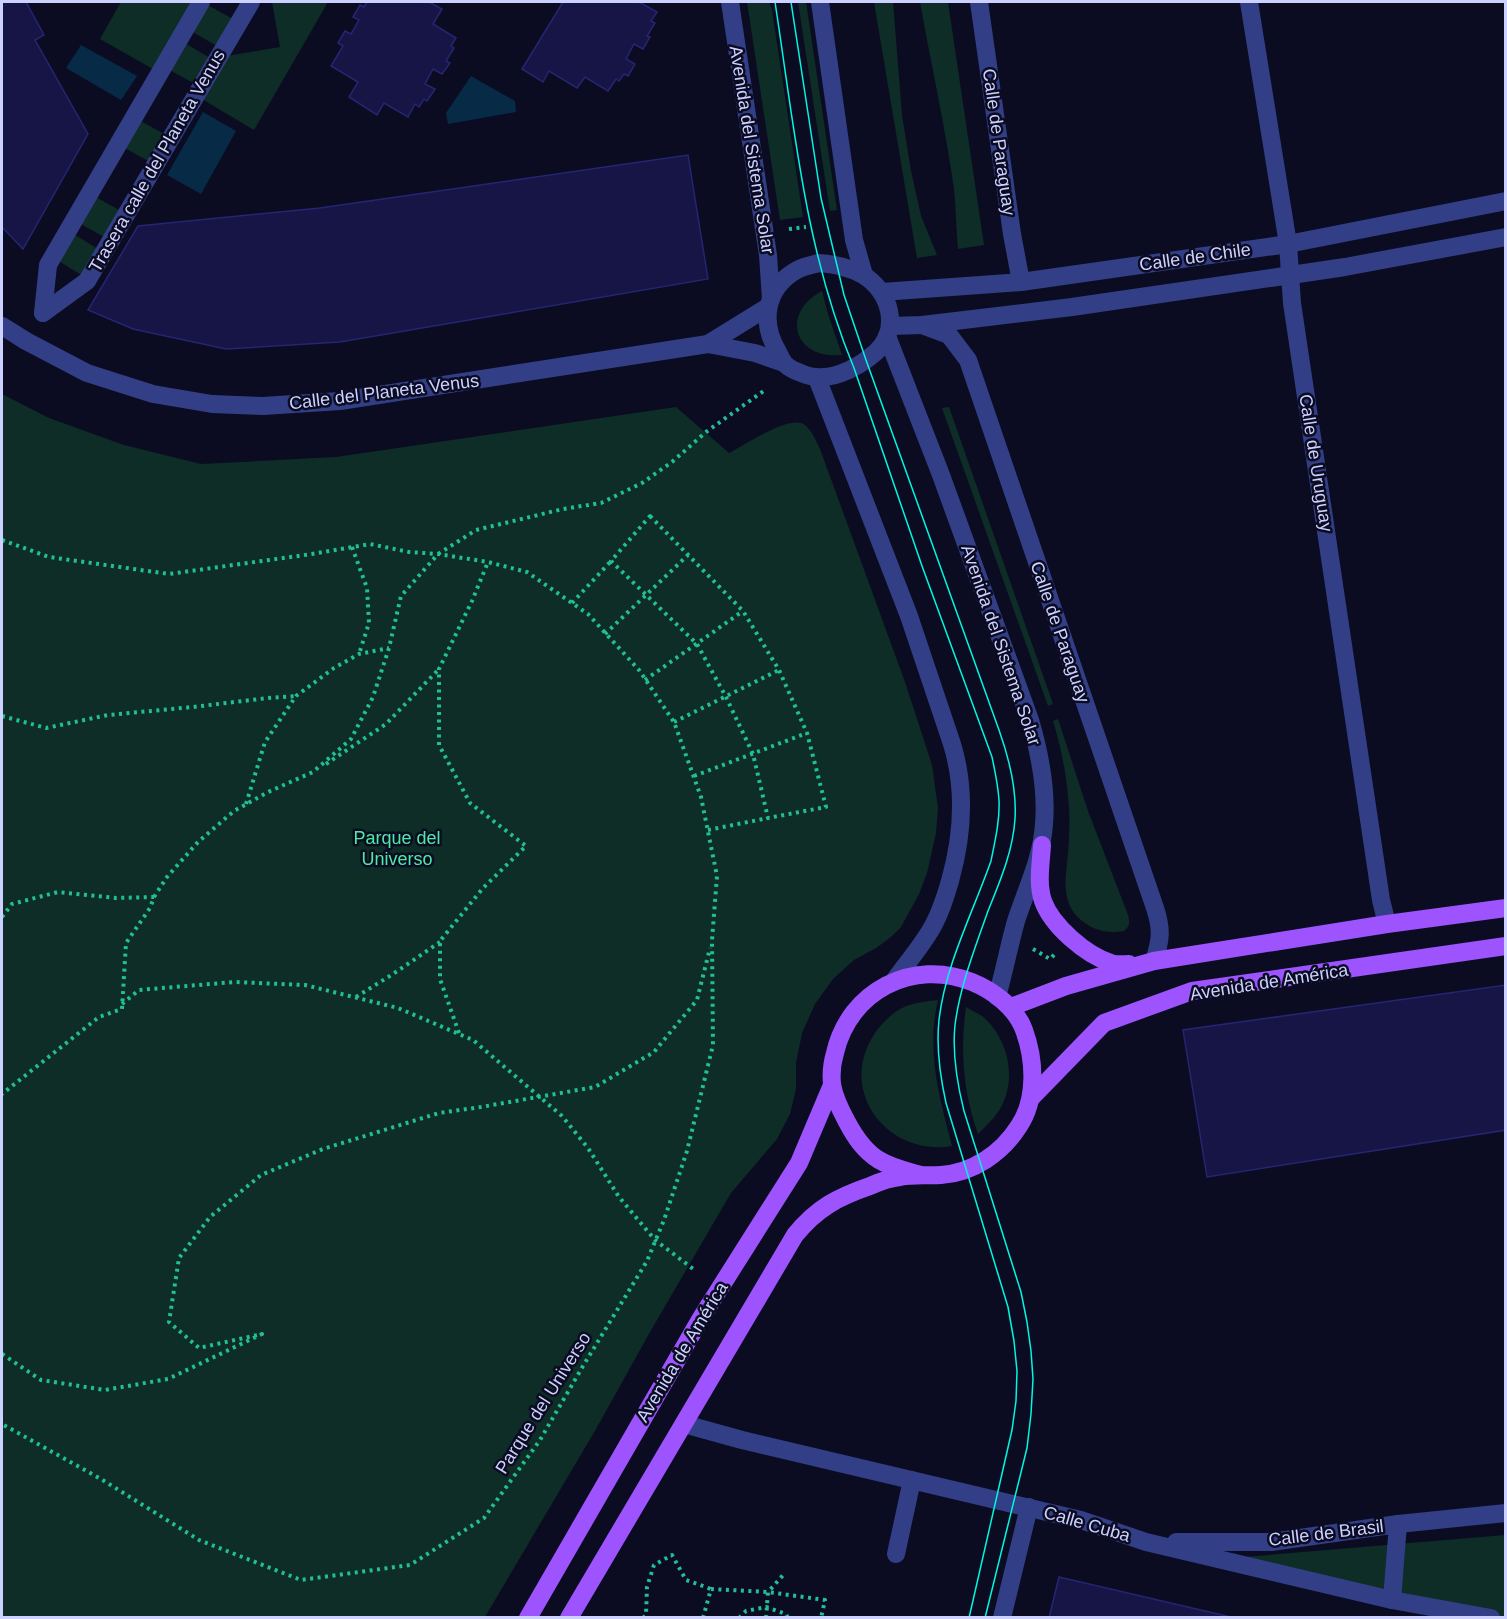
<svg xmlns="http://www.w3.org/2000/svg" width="1507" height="1619" viewBox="0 0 1507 1619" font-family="Helvetica,sans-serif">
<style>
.green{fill:#0e2d26}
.water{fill:#072a46}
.building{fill:#161545;stroke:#252573;stroke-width:1.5}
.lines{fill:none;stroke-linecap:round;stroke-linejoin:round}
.path{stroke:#22be95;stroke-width:4;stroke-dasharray:3 4.5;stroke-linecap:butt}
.minor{stroke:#323f86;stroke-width:18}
.major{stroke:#9d54ff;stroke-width:18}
.tram{stroke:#00f8df;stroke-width:1.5}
.labels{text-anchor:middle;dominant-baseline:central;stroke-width:5;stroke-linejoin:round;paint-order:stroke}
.street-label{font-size:18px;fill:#cdd1ff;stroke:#0b0c22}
.park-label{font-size:18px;fill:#4deaa4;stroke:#0b0c22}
</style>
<rect width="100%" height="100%" fill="#0b0c22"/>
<g class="green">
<path d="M 121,2 L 193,2 L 153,69 L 100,39 Z"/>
<path d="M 272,2 L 328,2 L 254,130 L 202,99 L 227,56 L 280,47 Z"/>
<path d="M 747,2 L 769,2 L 772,10 L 803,217 L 780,220 Z"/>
<path d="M 798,2 L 806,2 L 837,210 L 830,211 Z"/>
<path d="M 874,2 L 893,2 L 902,115 L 911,171 L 921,216 L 937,255 L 917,258 Z"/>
<path d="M 920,2 L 948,2 L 984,245 L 958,249 C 956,229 956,208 954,189 C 945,126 931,64 920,2 Z"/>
<path d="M 206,4 L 233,19 L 217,46 L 191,31 Z"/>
<path d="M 183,42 L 210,58 L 195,84 L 168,69 Z"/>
<path d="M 139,120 L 166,135 L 150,162 L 123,147 Z"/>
<path d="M 94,196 L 121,211 L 106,238 L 79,223 Z"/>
<path d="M 72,233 L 98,249 L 83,276 L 57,260 Z"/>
<path d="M 822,291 L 828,314 L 842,355 C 794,360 780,313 822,291 Z"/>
<path d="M 2,394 L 49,418 L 124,445 L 201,464 L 336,457 L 676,407 L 729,453 C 743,446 791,413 805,425 C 812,431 816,441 820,449 L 905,682 L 932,765 L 938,808 L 936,833 L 927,873 L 919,894 L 901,927 L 891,937 L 876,948 L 854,960 L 833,979 L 815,1004 L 802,1033 L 796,1063 L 796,1089 L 790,1114 L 777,1139 L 731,1193 L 650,1332 L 596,1429 L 485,1617 L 2,1617 Z"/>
<path d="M 949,407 L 1053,704 L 1048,706 L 942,408 Z"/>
<path d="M 1058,719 L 1088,811 L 1128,915 C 1130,923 1130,926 1124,931 C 1111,933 1099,932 1088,925 C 1060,908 1065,882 1068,854 C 1069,839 1070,823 1069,808 C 1067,778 1062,750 1053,721 Z"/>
<path d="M 938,1000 C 926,1051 939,1096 952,1146 C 887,1157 836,1090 875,1033 C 882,1023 891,1014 902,1008 C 912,1003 927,1001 938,1000 Z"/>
<path d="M 966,1007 C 971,1010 977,1013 982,1016 C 1006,1036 1016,1072 1004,1101 C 999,1114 988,1124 978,1134 C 963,1091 960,1052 966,1007 Z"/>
<path d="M 1505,1535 L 1505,1617 L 1491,1617 L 1244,1557 Z"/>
</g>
<g class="water">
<path d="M 81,45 L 137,76 L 121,100 L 66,68 Z"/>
<path d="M 471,76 L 515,101 L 516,112 L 448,124 L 446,113 Z"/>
<path d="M 203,112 L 236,131 L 201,194 L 167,175 Z"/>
</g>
<g class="building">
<path d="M 2,2 L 26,2 L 44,35 L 35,40 L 88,134 L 23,249 L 2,227 Z"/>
<path d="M 367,2 L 429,2 L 442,9 L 433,24 L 456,38 L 451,46 L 454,48 L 446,61 L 450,63 L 442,74 L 433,69 L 425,84 L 435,89 L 427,101 L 424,99 L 419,107 L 415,104 L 408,117 L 384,103 L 377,115 L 349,97 L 358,82 L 331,66 L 343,46 L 338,43 L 345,31 L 351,34 L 359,20 L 353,17 L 360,5 L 364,7 Z"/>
<path d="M 563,2 L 639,2 L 657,12 L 651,21 L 655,23 L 647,36 L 650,37 L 643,49 L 634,44 L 626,59 L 635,64 L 628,76 L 624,74 L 619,81 L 616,79 L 608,91 L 585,77 L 577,88 L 549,71 L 543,82 L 522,69 Z"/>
<path d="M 688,155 L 708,279 L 340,342 L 226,349 L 133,329 L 88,310 L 138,226 L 320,208 Z"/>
<path d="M 1506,985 L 1506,1130 L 1207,1177 L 1183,1030 Z"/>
<path d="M 1059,1577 L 1235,1618 L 1049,1618 Z"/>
</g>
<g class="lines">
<g class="path">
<path d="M 789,229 L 806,227"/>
<path d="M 650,516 L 743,611 L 779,670 L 807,733 L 826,807 L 768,818 L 753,754 L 726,697 L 697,644 L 611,561 Z"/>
<path d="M 2,540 L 49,557 L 169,574 L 312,554 L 370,544 L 409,552 L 438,554 L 488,562 L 527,572 L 588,614 L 639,670 L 674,722 L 701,797 L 717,876 L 712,940 L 713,1045 L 687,1151 L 664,1220 L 647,1261 L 583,1366 L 540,1440 L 484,1518 L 410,1565 L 301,1580 L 199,1540 L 101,1479 L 2,1424"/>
<path d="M 352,547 L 367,588 L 369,623 L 359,654"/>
<path d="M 572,603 L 611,561"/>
<path d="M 605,634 L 688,555"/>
<path d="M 645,680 L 743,611"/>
<path d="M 2,716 L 46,728 L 108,715 L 193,707 L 268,698 L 296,696"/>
<path d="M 674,722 L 779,670"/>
<path d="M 326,764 L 386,724 L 439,669"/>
<path d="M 694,776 L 807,733"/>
<path d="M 246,804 L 265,742 L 296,696 L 334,668 L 359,654 L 389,648"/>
<path d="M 708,830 L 768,818"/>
<path d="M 154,897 L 167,877 L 198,842 L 234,811 L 268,792 L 313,772 L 351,739 L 373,697 L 389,648 L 401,596 L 438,554 L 476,530 L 563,509 L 601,503 L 642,483 L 672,462 L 706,432 L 765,390"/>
<path d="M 2,917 L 12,904 L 58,892 L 116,898 L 154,897 L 150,908 L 126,943 L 122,1009 L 99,1017 L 2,1094"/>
<path d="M 1033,949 L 1050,959 L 1055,954"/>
<path d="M 356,997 L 393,974 L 440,942"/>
<path d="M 122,1004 L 139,990 L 234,982 L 305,985 L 398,1008 L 473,1040 L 562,1116 L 588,1148 L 619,1197 L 655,1240 L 696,1271"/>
<path d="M 459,1033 L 440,979 L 440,941 L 483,888 L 526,846 L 470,803 L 439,745 L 439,669 L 472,601 L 488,562"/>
<path d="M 2,1354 L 41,1380 L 105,1390 L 168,1379 L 262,1334 L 199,1348 L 169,1322 L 179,1258 L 210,1217 L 261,1175 L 323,1149 L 439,1113 L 481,1107 L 595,1087 L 654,1052 L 697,1000 L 710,948"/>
<path d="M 643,1618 L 646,1615 L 647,1587 L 654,1565 L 672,1555 L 686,1580 L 711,1589"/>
<path d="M 703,1618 L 711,1589 L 768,1592 L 825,1600 L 821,1618"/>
<path d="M 739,1618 L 746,1611 L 766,1607 L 786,1614 L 788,1618"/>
<path d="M 766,1618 L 768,1592 L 785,1573"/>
</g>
<g class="minor">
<path d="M 730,2 L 768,255 L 771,299"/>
<path d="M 820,2 L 854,240 L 864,275"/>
<path d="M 979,2 L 1012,234 L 1021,282"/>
<path d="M 1249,2 L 1288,244 L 1292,303 L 1381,900 L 1387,924"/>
<path d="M 819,263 C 835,264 849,267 863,275 C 890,291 901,329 876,352 C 857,369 826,385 801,373 C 795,371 789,368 785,364 C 782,361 780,356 778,352 C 760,322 765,288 797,270 C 804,266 812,265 819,263 Z"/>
<path d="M 882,292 L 1021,282 L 1288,244 L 1506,201"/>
<path d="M 43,313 L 87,281 L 251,2"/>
<path d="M 43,313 L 48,265 L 201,2"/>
<path d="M 922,325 L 949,335 L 968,360 L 1155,908 C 1162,929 1161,940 1154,961"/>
<path d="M 2,326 L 26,341 L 87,373 L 153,394 L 212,404 L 263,406 L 340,401 L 708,344 L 755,353 L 784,363"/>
<path d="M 891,326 L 922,325 L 1072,307 L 1291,275 L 1345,267 L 1506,237"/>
<path d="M 887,336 L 941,475 L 1030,720 C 1040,754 1047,789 1044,824 C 1042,858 1026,890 1016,921 C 1009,946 1004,972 997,997"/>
<path d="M 708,344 L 768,307"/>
<path d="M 817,378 L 909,616 L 952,744 C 966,790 963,835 950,881 C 946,895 941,911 934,924 C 925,942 906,964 894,981"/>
<path d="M 684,1424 L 742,1440 L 1081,1520 L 1146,1542 L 1392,1600 L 1491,1618"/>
<path d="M 1176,1542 L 1271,1542 L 1398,1524 L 1506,1513"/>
<path d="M 896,1554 L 912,1480"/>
<path d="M 1392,1600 L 1398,1524"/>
<path d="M 1002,1618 L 1029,1507"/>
</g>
<g class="major">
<path d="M 1042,845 C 1041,863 1037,883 1043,901 C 1052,926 1086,955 1111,963 C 1116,965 1123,964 1129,964"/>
<path d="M 1011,1007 L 1066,986 L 1154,961 L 1387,924 L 1506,908"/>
<path d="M 1031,1098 L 1104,1023 L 1192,991 L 1506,946"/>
<path d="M 528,1618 L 701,1318 L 799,1163 L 832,1085"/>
<path d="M 569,1618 L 795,1235 C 817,1208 838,1197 870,1186 C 879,1182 890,1178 900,1177 C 914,1174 927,1176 941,1175 C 973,1173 1002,1153 1019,1126 C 1037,1099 1035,1060 1024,1030 C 1016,1008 994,991 972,982 C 913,958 849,991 835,1053 C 832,1063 831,1074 832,1084 C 834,1097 841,1111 847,1122 C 855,1137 864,1151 879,1160 C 892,1168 907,1171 921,1175"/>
</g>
<g class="tram">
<path d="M 775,2 C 794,125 805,251 854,368 L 922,566 L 992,757 C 995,771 998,785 999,800 C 1000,820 995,841 991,861 C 973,912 945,966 939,1020 C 936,1048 940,1076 946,1103 L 1008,1307 L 1014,1341 L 1017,1371 L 1016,1401 L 1012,1430 L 969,1618"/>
<path d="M 791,2 L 821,198 L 844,295 L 866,360 L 999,730 C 1009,758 1017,788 1015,819 C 1013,851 1000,881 988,911 C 975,948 960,986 955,1025 C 952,1054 957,1083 964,1111 L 1021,1292 L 1027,1322 L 1031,1351 L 1033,1379 L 1031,1414 L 1027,1448 L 985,1618"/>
</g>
</g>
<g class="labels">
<g class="street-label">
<text transform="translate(999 142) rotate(82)">Calle de Paraguay</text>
<text transform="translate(752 150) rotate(81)">Avenida del Sistema Solar</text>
<text transform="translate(157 161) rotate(-60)">Trasera calle del Planeta Venus</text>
<text transform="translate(1195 257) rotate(-8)">Calle de Chile</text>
<text transform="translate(384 392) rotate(-7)">Calle del Planeta Venus</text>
<text transform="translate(1316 463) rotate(81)">Calle de Uruguay</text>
<text transform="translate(1060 632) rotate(71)">Calle de Paraguay</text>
<text transform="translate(1001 645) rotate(71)">Avenida del Sistema Solar</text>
<text transform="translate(1269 982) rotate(-9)">Avenida de América</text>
<text transform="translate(682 1352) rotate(-59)">Avenida de América</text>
<text transform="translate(543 1403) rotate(-58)">Parque del Universo</text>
<text transform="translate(1087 1524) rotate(16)">Calle Cuba</text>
<text transform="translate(1326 1533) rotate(-7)">Calle de Brasil</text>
</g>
<g class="park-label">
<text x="397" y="838">Parque del<tspan x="397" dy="21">Universo</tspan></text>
</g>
</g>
<rect width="1507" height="1619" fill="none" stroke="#cdd1ff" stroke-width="6"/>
</svg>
